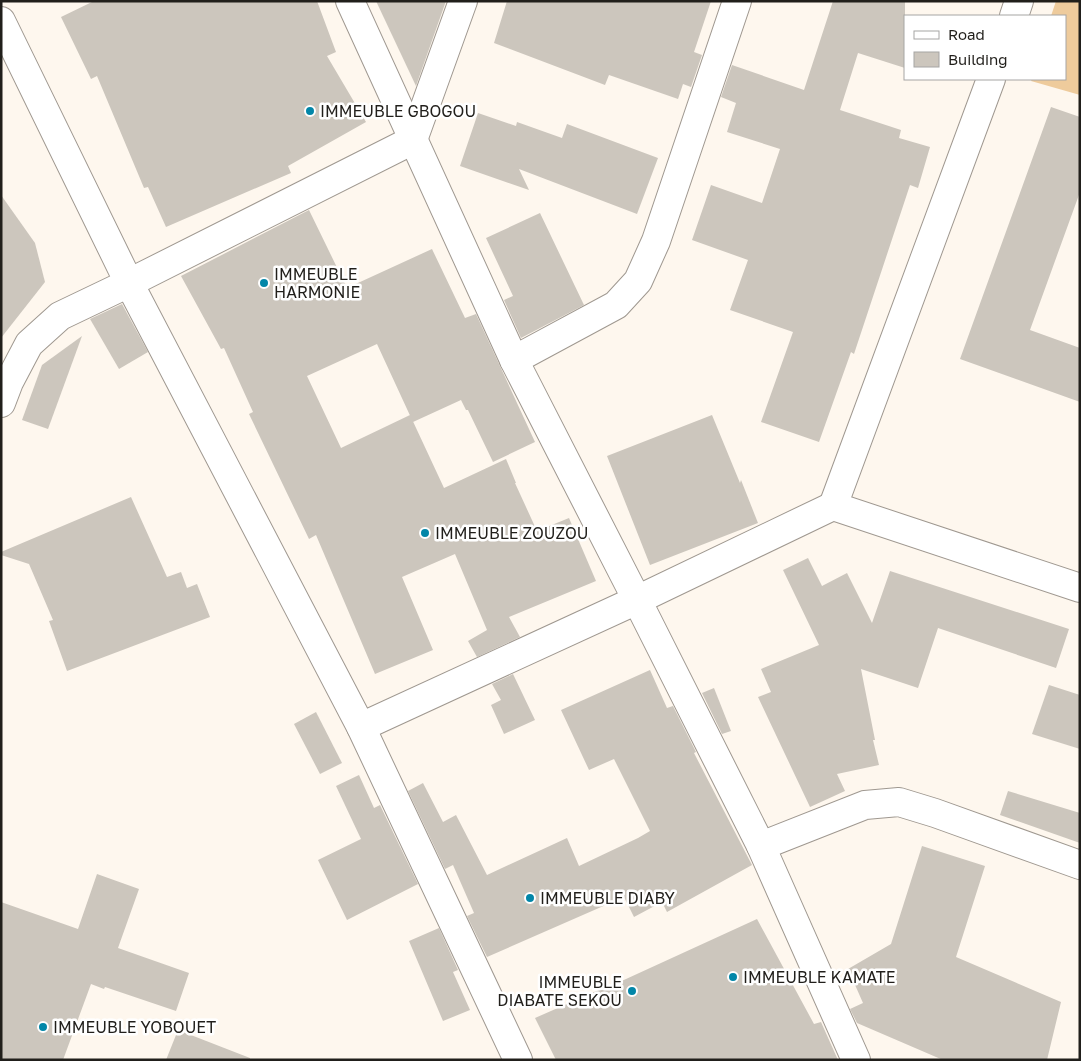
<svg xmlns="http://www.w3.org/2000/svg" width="1081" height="1061" viewBox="0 0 1081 1061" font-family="'Golos Text',sans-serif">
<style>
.green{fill:#eecb9c}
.building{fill:#ccc6bd}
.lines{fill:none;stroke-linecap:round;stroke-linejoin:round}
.street-casing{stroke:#9f9890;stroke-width:30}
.street{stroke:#fff;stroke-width:28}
.poi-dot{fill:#0286a8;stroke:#fff;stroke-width:2}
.labels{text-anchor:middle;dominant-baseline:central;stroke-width:5;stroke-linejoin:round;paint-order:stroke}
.poi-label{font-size:16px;fill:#211f1b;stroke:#fff;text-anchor:start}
</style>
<rect width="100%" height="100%" fill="#fef7ee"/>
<path class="green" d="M 1056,1 L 1080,1 L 1080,95 L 1031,81 L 1032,79 L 1065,79 L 1065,16 L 1051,16 Z"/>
<g class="building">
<path d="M 94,1 L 317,1 L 336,52 L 327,56 L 366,122 L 288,166 L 291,173 L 166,227 L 148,187 L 144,188 L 97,76 L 91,79 L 61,17 Z"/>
<path d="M 376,1 L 446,1 L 416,86 Z"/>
<path d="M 507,1 L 711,1 L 694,52 L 702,55 L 691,87 L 683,84 L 678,99 L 609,75 L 605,85 L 494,43 Z"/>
<path d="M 833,1 L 905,1 L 905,68 L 858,53 L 840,110 L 901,130 L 899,138 L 930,147 L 918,188 L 910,185 L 854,354 L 851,352 L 819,442 L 761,422 L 793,332 L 730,310 L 748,260 L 692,240 L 711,185 L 762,203 L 780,149 L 727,132 L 736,103 L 721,97 L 732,65 L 804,90 Z"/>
<path d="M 1051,107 L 1080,117 L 1080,192 L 1030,330 L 1080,348 L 1080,402 L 960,359 Z"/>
<path d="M 478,113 L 516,126 L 517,122 L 562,138 L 567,124 L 658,158 L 637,214 L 519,169 L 529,190 L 460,166 Z"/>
<path d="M 1,195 L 35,243 L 45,282 L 1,338 Z"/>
<path d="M 309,210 L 347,288 L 432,249 L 465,318 L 476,314 L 535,442 L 493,462 L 468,410 L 466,410 L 461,400 L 413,422 L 377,344 L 307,376 L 341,448 L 410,415 L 444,488 L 506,459 L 516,483 L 515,483 L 537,531 L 569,518 L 596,581 L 509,617 L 520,637 L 477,657 L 468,641 L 487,630 L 455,554 L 402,577 L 433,650 L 375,674 L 316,535 L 309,539 L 249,414 L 253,412 L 224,348 L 221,349 L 181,276 Z"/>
<path d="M 540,213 L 584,305 L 521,338 L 504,300 L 513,296 L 486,238 Z"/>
<path d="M 122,304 L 148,352 L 119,369 L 90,319 Z"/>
<path d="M 82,336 L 48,429 L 22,420 L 42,365 Z"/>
<path d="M 712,415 L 740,483 L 741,480 L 758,523 L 650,565 L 607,456 Z"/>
<path d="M 131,497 L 167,577 L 181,572 L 187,588 L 197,584 L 210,617 L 67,671 L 49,621 L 53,620 L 29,564 L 1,555 L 1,552 Z"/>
<path d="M 808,558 L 822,586 L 847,573 L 872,623 L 890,571 L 1069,629 L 1056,668 L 938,628 L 918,688 L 861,669 L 875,740 L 873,740 L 879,765 L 837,774 L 845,791 L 810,807 L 758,697 L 771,692 L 761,669 L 819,645 L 783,570 Z"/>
<path d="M 650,670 L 667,708 L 673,706 L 696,752 L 694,753 L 752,865 L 667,912 L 662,902 L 634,917 L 624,897 L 487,957 L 467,916 L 474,913 L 453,865 L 445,869 L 408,791 L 423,783 L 443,822 L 456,815 L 487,875 L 567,838 L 579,866 L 638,838 L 650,831 L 614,759 L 589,770 L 561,710 Z"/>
<path d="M 513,674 L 535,720 L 504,734 L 491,705 L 501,700 L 492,684 Z"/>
<path d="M 1049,685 L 1080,695 L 1080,749 L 1032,734 Z"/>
<path d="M 714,688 L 731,731 L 722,734 L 702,693 Z"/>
<path d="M 316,712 L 342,763 L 320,774 L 294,724 Z"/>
<path d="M 359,775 L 374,808 L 380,805 L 418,884 L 347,920 L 318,860 L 361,839 L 336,786 Z"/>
<path d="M 1008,791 L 1080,813 L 1080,843 L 1000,815 Z"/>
<path d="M 922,846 L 985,866 L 956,957 L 1061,1002 L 1047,1060 L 943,1060 L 857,1023 L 850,1009 L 863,1003 L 848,969 L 891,944 Z"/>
<path d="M 97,874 L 139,889 L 118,948 L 189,973 L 176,1011 L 105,987 L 104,989 L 91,984 L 63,1060 L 1,1060 L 1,902 L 78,929 Z"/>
<path d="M 757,919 L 814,1024 L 821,1022 L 838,1060 L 556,1060 L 535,1018 L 601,989 L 602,990 Z"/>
<path d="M 439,928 L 458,970 L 453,972 L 470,1010 L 443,1021 L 409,941 Z"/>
<path d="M 178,1030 L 250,1058 L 250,1060 L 166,1060 Z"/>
</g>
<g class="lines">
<g class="street-casing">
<g id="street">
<path d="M 350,1 L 514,360 L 637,600 L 761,846 L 856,1060"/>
<path d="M 1014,16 L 1019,1"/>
<path d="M 1,21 L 129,283 L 361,727 L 518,1060"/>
<path d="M 514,360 L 616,305 L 638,281 L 656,241 L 737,1"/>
<path d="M 1,403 L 9,382 L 29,344 L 60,316 L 129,283 L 413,140 L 463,1"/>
<path d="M 833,506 L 991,79"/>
<path d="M 361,727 L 637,600 L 833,506 L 1080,588"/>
<path d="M 761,846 L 865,805 L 899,802 L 935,813 L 1080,865"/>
</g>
</g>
<use href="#street" class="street"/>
</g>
<g class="poi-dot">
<circle cx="310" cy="111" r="5"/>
<circle cx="264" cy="283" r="5"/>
<circle cx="425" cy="533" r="5"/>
<circle cx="530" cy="898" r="5"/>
<circle cx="733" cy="977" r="5"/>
<circle cx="632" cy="991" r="5"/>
<circle cx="43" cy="1027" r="5"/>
</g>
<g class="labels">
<g class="poi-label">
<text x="320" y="111">IMMEUBLE GBOGOU</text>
<text x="274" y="274">IMMEUBLE<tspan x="274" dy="18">HARMONIE</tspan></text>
<text x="435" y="533">IMMEUBLE ZOUZOU</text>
<text x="540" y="898">IMMEUBLE DIABY</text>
<text x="743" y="977">IMMEUBLE KAMATE</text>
<text x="622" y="982" text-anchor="end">IMMEUBLE<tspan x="622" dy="18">DIABATE SEKOU</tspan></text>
<text x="53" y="1027">IMMEUBLE YOBOUET</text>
</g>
</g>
<rect width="1081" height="1061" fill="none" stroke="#211f1b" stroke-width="5"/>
<rect x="904" y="15" width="162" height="65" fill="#ffffff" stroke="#a6a5a4"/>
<rect x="914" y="31" width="25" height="8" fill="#ffffff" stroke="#a6a5a4"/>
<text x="948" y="40" font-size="15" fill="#211f1b">Road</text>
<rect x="914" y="52" width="25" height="15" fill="#ccc6bd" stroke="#a6a5a4"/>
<text x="948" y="65" font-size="15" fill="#211f1b">Building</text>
</svg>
